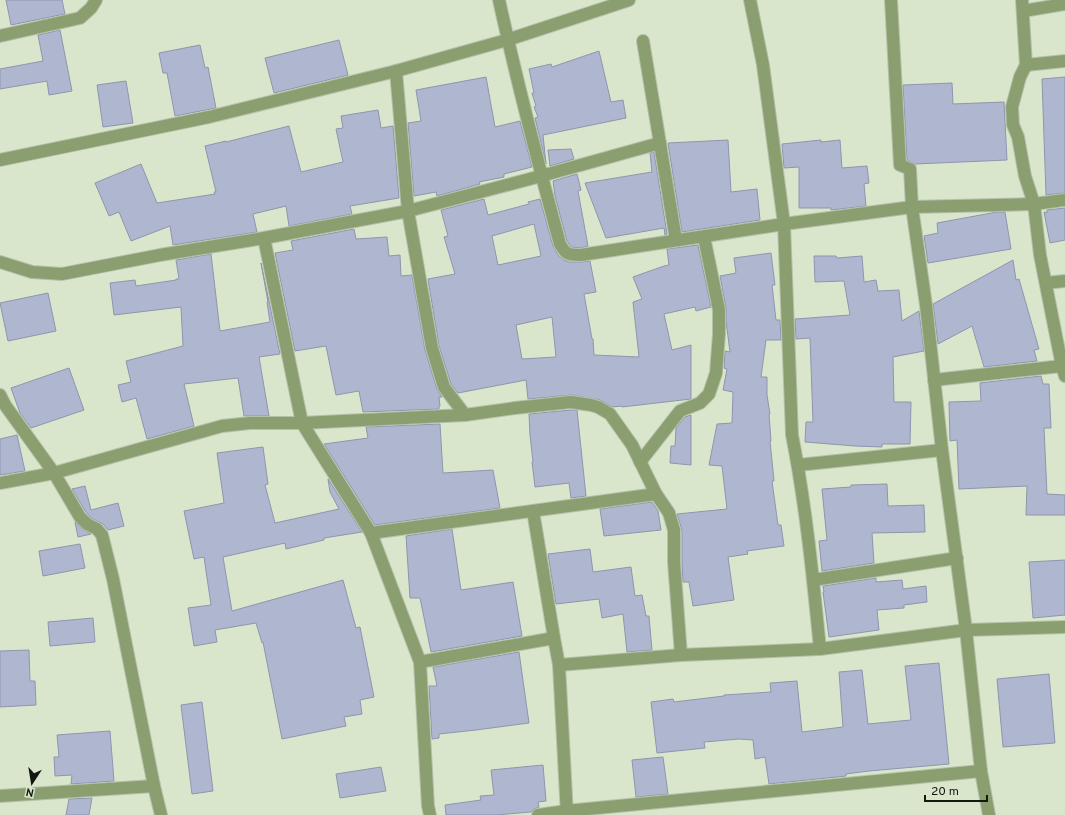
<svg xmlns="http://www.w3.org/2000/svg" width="1065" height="815" viewBox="0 0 1065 815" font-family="Overpass,sans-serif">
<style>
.building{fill:#afb6cf;stroke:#8f95ad;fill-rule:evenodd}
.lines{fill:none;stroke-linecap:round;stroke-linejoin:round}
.minor-casing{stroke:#b6c1aa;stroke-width:14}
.minor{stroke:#8b9e70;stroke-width:12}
</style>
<rect width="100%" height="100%" fill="#dae6cc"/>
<g class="building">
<path d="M 6,0 L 62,0 L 65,14 L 11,25 Z"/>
<path d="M 60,30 L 72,91 L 49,95 L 47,81 L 0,89 L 0,69 L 43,61 L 38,35 Z"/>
<path d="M 339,40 L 348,75 L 274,93 L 265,58 Z"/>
<path d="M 200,45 L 205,68 L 208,67 L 216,108 L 175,116 L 167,73 L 163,73 L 159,53 Z"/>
<path d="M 599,51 L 611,102 L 623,100 L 626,118 L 543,135 L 546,164 L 535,118 L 538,117 L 534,107 L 536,106 L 532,93 L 534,93 L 529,69 L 551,64 L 552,67 Z"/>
<path d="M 486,77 L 495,127 L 520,121 L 532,167 L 504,174 L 504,177 L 479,182 L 480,184 L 437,196 L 436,192 L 414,196 L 408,123 L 421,121 L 416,90 Z"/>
<path d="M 1065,77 L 1065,193 L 1046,195 L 1042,79 Z"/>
<path d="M 126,81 L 133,123 L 103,127 L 97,85 Z"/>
<path d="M 952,83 L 953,104 L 1004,102 L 1007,160 L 915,164 L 907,160 L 903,85 Z"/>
<path d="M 378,110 L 381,128 L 393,126 L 399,198 L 350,206 L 352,214 L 289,226 L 286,206 L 253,214 L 257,232 L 173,245 L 170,226 L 131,241 L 119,212 L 109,216 L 95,183 L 141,164 L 157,203 L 215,194 L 214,192 L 216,192 L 205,146 L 226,141 L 226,142 L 289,126 L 301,172 L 343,162 L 336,129 L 343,128 L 341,116 Z"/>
<path d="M 728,140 L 731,192 L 757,189 L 760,220 L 682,232 L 668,143 Z"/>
<path d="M 821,140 L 821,142 L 840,140 L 842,168 L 867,166 L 869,183 L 864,184 L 866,206 L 831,210 L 831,208 L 799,208 L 799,167 L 784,168 L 782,144 Z"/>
<path d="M 571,149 L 574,159 L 550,166 L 548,150 Z"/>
<path d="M 654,152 L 667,234 L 665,235 L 664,228 L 606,238 L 585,183 L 652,172 L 650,153 Z"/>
<path d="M 577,174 L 581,190 L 578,191 L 588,246 L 580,248 L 571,247 L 567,241 L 555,196 L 553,181 Z"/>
<path d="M 484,199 L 488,215 L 529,204 L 528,202 L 540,199 L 553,246 L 558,255 L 564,260 L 569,262 L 581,262 L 590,261 L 596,292 L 584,294 L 592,339 L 593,339 L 594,355 L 639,357 L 633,302 L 642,299 L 633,277 L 664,266 L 669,265 L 667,249 L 698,245 L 711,307 L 696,311 L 695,307 L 664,314 L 672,350 L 691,345 L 691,399 L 622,407 L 622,406 L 612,407 L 600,400 L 572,395 L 528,399 L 526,380 L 458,393 L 451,384 L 439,346 L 428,279 L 455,274 L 444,237 L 448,236 L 441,210 ZM 534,224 L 541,256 L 498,265 L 492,236 ZM 552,317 L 556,357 L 522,359 L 516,325 Z"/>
<path d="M 1065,208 L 1065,240 L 1050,243 L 1044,212 L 1047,213 L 1047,210 Z"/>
<path d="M 997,212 L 1005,212 L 1011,249 L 928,263 L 924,236 L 938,233 L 937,223 Z"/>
<path d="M 354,229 L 356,239 L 387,237 L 389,256 L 400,255 L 401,276 L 412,275 L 425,350 L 437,389 L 442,397 L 439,397 L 440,406 L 439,406 L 439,409 L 363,412 L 359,391 L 336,395 L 326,346 L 295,351 L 275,253 L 293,250 L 291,241 Z"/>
<path d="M 771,253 L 775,285 L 772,285 L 776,320 L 780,320 L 781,340 L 766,340 L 761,377 L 767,377 L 767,395 L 770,414 L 769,414 L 771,441 L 770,441 L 774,481 L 772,481 L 778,525 L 781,525 L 784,546 L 747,551 L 748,554 L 728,557 L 734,600 L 693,606 L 689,582 L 683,582 L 682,562 L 682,530 L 677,514 L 727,509 L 722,466 L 709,465 L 717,424 L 732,423 L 733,392 L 723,390 L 727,369 L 724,368 L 725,351 L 730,352 L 726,321 L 726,308 L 720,276 L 736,273 L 734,258 Z"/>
<path d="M 211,254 L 220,331 L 270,322 L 267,302 L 268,302 L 261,263 L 280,354 L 259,357 L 269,416 L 244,416 L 238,378 L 184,384 L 194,426 L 147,439 L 136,398 L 122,402 L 118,385 L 131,382 L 126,361 L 183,346 L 181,307 L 114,315 L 110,283 L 135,280 L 136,286 L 176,280 L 176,279 L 179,279 L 176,260 Z"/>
<path d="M 814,256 L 836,256 L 837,258 L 862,256 L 864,282 L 876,280 L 878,291 L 899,290 L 902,321 L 919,311 L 924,351 L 893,357 L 894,402 L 911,402 L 910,444 L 882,444 L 882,447 L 855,446 L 805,442 L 806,422 L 813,422 L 810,338 L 796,339 L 795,319 L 850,315 L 844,281 L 815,282 Z"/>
<path d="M 1013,260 L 1016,280 L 1019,279 L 1039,349 L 1034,350 L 1037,361 L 984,367 L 972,326 L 938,344 L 933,304 Z"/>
<path d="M 48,293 L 56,331 L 8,341 L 0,303 Z"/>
<path d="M 69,368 L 84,410 L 31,428 L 20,413 L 11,388 Z"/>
<path d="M 1041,376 L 1043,384 L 1049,384 L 1051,428 L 1044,428 L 1047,494 L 1065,495 L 1065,515 L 1026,515 L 1027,486 L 959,489 L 957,440 L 950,441 L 949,402 L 981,401 L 980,383 Z"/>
<path d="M 571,410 L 577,410 L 586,496 L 571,498 L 569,483 L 535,487 L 532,462 L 533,462 L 530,435 L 529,414 Z"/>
<path d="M 691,415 L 691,465 L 670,463 L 671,446 L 675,446 L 676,428 L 685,417 Z"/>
<path d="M 440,424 L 443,473 L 493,470 L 500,508 L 375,525 L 324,444 L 368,438 L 366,427 Z"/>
<path d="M 17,435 L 25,471 L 0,475 L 0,439 Z"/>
<path d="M 263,447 L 268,484 L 265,485 L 275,523 L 339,509 L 330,492 L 328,479 L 362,532 L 324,538 L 324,540 L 286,549 L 285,543 L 223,557 L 232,611 L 343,580 L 356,628 L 360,627 L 374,697 L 360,700 L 362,714 L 344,717 L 346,726 L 282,739 L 263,642 L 262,643 L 256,623 L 215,630 L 217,642 L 194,646 L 188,608 L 211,605 L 204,557 L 194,559 L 184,511 L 224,503 L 217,453 Z"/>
<path d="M 887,484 L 888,506 L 924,505 L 925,532 L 872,533 L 874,563 L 822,571 L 819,541 L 827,540 L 822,489 L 851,487 L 851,485 Z"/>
<path d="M 85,486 L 91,510 L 118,503 L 124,526 L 108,530 L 103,524 L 91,518 L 86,512 L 72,489 Z"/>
<path d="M 652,502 L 658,511 L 661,530 L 604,536 L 600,509 Z"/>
<path d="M 75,522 L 82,529 L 91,534 L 78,537 Z"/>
<path d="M 452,529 L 461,590 L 513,582 L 522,636 L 431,652 L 420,598 L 410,598 L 406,536 Z"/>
<path d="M 80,544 L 85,568 L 43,576 L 39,551 Z"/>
<path d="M 590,549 L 593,572 L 631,567 L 635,596 L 642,595 L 646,616 L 649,616 L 652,650 L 627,652 L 623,614 L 602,618 L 599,599 L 556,604 L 548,554 Z"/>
<path d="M 1065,560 L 1065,615 L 1033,618 L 1029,562 Z"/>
<path d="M 876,578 L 876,582 L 902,580 L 903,589 L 926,586 L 927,602 L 904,605 L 904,608 L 877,610 L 879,630 L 829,637 L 823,592 L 824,592 L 823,586 Z"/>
<path d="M 93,618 L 95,642 L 50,646 L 48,622 Z"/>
<path d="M 29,650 L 30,681 L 35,681 L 36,705 L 0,707 L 0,651 Z"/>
<path d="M 519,652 L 529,723 L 476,730 L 439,734 L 439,738 L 432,739 L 429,686 L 437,686 L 433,667 Z"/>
<path d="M 939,663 L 949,764 L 869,771 L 846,774 L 846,776 L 769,784 L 765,757 L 755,759 L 753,740 L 739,739 L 704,742 L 705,748 L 657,753 L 651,702 L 673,699 L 674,702 L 724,696 L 724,695 L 771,692 L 770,683 L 797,681 L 802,732 L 843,727 L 839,672 L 862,670 L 868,724 L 911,720 L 905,666 Z"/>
<path d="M 1049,674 L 1055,743 L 1003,747 L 997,679 Z"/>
<path d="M 202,702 L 213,791 L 192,794 L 181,705 Z"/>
<path d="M 110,731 L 114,781 L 71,784 L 72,775 L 55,776 L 54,757 L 59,757 L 57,735 Z"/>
<path d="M 663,757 L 668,794 L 636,797 L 632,760 Z"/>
<path d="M 543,765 L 546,801 L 538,802 L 539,807 L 534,809 L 531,812 L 496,815 L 446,815 L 445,805 L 481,800 L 480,796 L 494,795 L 491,770 Z"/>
<path d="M 381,767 L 386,791 L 340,798 L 336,774 Z"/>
<path d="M 92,798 L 89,815 L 66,815 L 69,799 Z"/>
</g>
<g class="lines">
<g class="minor-casing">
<g id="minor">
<path d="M 499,0 C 517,82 538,163 560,244 C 566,255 569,255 581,255 L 784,224 L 912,207 L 1034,204 L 1065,200"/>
<path d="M 750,0 L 763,65 L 784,224 L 792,435 C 806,506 813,578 820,649"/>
<path d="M 891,0 L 900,165 L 910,169 L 912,207 L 926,305 L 942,450 L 966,630 L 981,771 L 989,815"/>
<path d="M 1022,0 L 1026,65 L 1020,77 L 1012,107 L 1013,125 L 1018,137 L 1025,176 L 1034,204 L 1040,255 L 1062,366 L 1065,376"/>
<path d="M 1023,11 L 1065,4"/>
<path d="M 0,36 L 80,18 L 91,8 L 96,0"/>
<path d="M 643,41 L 676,240"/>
<path d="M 1026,65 L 1065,61"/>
<path d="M 396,71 L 408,211 L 432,348 L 444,387 L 465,415"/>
<path d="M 0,160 L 209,117 L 396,71 L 507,40 L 629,0"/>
<path d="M 264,238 L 302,423 L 371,533 L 420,662 L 428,806 L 430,815"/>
<path d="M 0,262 L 32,272 L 62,274 L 160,255 L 264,238 L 408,211 L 541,176 L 660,143"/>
<path d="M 1046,283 L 1065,281"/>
<path d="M 934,380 L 1062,366"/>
<path d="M 0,395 L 5,405 L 54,473 L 80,517 L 87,524 L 97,529 L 102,535 L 113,579 L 154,786 L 161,815"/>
<path d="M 640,462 L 680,411 L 700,403 L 709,394 L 716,373 L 719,334 L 719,310 L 704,237"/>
<path d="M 798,465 L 942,450"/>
<path d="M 0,483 L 54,473 L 222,426 L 250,423 L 302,423 L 465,415 L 515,408 L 571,402 L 591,405 L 598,407 L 610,414 L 632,445 L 656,494 L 669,513 L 674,530 L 674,562 L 681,655"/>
<path d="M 533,511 L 554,638 L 559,665 L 567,815"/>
<path d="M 371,533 L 656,494"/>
<path d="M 813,580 L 957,558"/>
<path d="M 420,662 L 554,638"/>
<path d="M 559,665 L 681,655 L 820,649 L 966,630 L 1065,627"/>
<path d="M 0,796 L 154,786"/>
<path d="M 538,815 L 566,811 L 981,771"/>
</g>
</g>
<use href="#minor" class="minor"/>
</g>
<g transform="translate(32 783) rotate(192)" stroke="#dae6cc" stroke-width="3" paint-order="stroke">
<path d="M0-3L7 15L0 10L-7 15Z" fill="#14180f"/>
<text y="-6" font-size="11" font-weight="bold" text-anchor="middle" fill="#14180f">N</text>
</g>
<path d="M925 795v6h62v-6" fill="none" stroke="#14180f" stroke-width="2"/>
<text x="931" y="795" font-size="12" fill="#14180f" stroke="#dae6cc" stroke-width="3" paint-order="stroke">20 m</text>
</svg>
